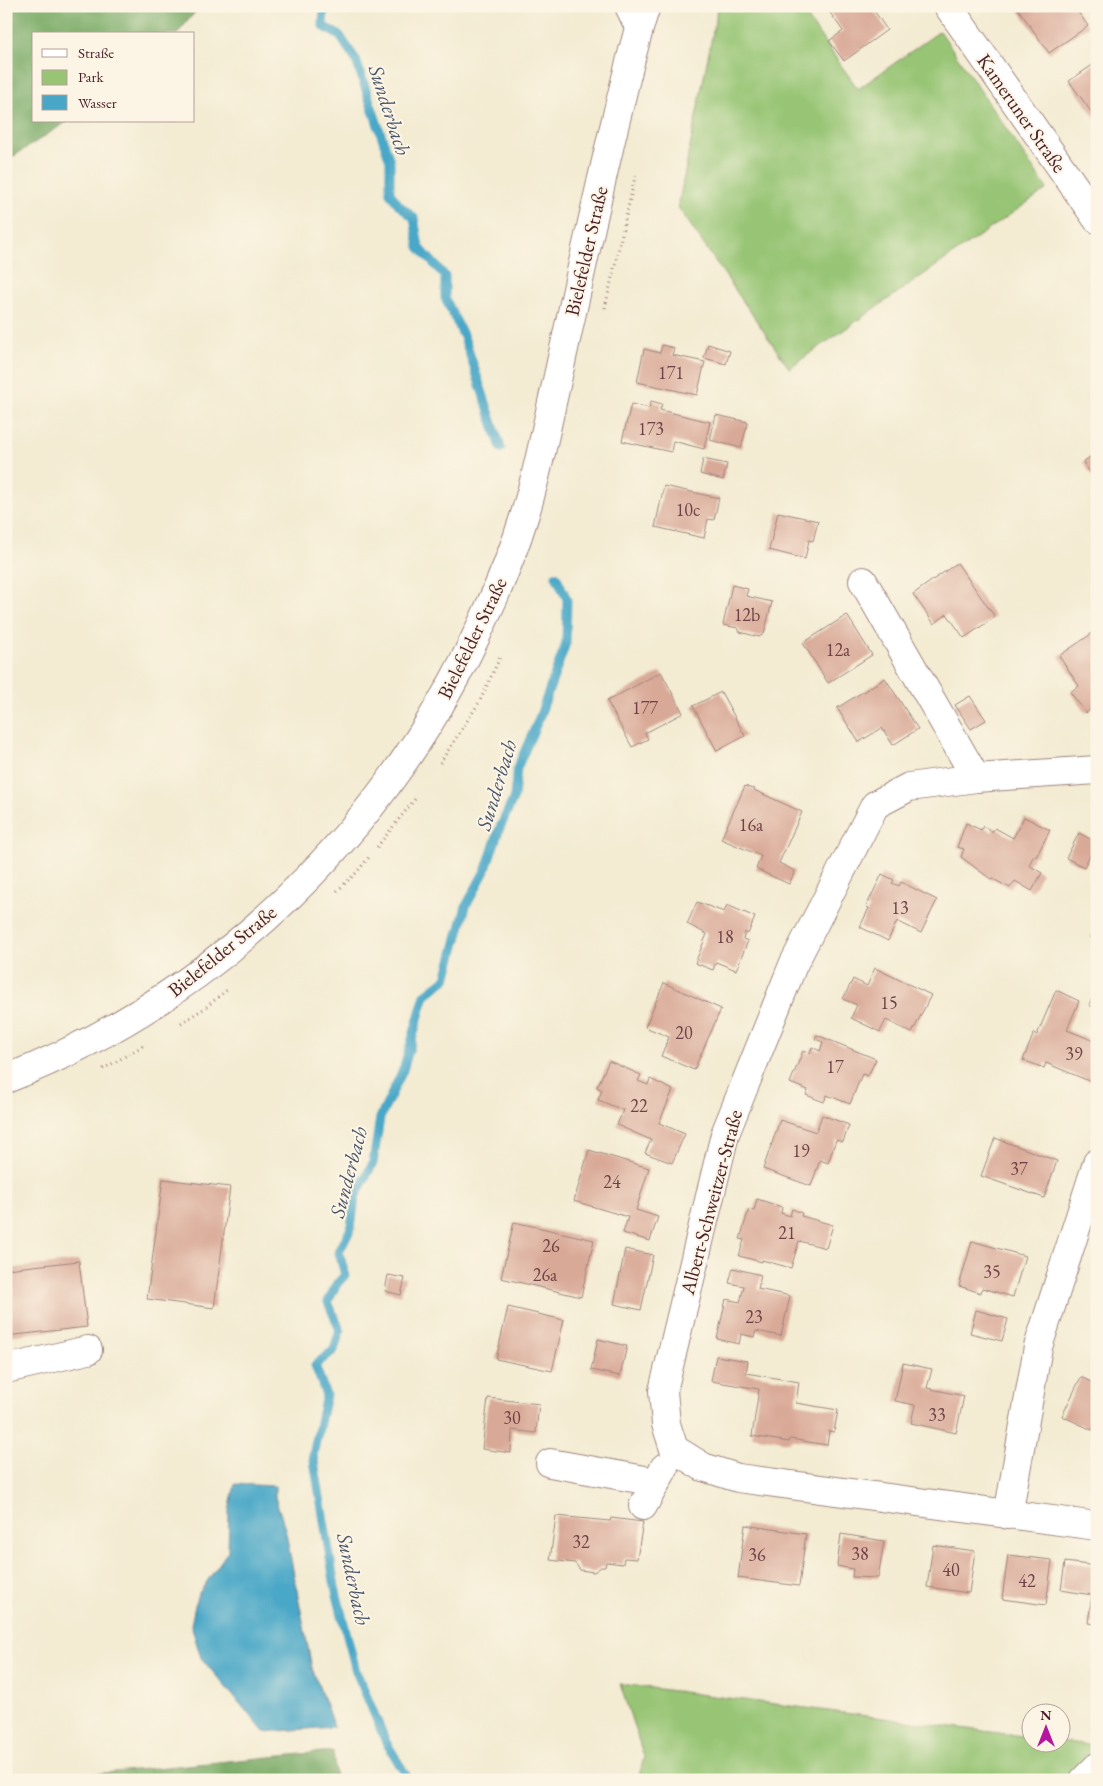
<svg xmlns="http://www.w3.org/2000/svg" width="1103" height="1786" viewBox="0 0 1103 1786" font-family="'EB Garamond',serif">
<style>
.green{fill:#97c574;stroke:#707250}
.forest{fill:#79aa66;stroke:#626448}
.water{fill:#48a7c7;stroke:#496379}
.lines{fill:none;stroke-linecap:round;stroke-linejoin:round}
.stream{stroke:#48a7c7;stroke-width:9}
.building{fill:#d9a997}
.minor-casing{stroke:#9e857e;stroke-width:30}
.major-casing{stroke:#9e857e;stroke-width:30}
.path{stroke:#9e857e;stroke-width:3;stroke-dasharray:1 4;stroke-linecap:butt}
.minor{stroke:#fff;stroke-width:28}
.major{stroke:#fff;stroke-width:28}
.labels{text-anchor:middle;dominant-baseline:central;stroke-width:4;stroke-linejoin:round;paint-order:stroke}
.number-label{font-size:18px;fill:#6e4246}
.street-label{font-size:20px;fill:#4a1f2b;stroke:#fcf5e5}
.water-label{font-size:21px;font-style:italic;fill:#495569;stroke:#fcf5e5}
</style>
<rect width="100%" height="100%" fill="#fcf5e5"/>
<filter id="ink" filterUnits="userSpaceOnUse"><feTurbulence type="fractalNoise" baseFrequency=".02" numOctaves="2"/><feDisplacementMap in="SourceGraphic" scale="10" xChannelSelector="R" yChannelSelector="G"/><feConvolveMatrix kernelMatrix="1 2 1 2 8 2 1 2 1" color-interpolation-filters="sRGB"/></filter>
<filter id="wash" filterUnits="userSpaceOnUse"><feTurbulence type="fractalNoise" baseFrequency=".0096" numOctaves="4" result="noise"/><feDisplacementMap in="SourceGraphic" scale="20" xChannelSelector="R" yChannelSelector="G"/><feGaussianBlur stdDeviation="1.12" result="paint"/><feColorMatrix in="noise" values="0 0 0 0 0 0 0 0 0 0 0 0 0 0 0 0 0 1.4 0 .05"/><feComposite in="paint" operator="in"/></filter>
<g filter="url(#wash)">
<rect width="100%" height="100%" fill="#f3ebd2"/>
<g class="green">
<path d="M 718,6 L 799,6 L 858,89 L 940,31 L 1047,189 L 789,368 L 678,207 Z"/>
<path d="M 620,1684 L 1030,1737 L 1030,1744 L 1060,1744 L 1061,1741 L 1096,1746 L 1062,1780 L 638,1780 L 644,1757 Z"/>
</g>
<g class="forest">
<path d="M 6,6 L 200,6 L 177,34 L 34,34 L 34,121 L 68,121 L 6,161 Z"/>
<path d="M 333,1751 L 336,1780 L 31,1780 Z"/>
</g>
<path class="water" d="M 235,1484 L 275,1486 L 275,1497 L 285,1528 L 312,1668 L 334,1727 L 264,1732 L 201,1658 L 191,1625 L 197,1596 L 228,1551 L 229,1511 Z"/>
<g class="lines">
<g class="stream">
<path d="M 324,6 L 323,26 L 340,36 L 356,60 L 390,161 L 390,193 L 399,205 L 414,218 L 419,247 L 445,276 L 445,298 L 464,337 L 501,448"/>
<path d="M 409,1780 L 386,1742 L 356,1671 L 335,1587 L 313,1455 L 326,1395 L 315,1365 L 334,1350 L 340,1330 L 328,1302 L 336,1285 L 345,1275 L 339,1252 L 351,1228 L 355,1197 L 373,1163 L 380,1118 L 403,1070 L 425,995 L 446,979 L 466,906 L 486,869 L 499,830 L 514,797 L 517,768 L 538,721 L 566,643 L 567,599 L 556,576"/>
</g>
</g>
<g id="blocks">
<g class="building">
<path d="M 828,6 L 871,6 L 887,30 L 844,61 L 829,41 L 843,31 L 826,7 Z"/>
<path d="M 1016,6 L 1074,6 L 1088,26 L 1049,53 Z"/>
<path d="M 1097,62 L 1097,120 L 1069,81 Z"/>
<path d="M 708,344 L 730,351 L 726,364 L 704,358 Z"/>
<path d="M 662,345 L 674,348 L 672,355 L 705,362 L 697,395 L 637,382 L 644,349 L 660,353 Z"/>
<path d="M 651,401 L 662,404 L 660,410 L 710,422 L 704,449 L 673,441 L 671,452 L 622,441 L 631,404 L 649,408 Z"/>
<path d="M 716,415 L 748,422 L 741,448 L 710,440 Z"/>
<path d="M 1097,452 L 1097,474 L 1093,477 L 1083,462 Z"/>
<path d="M 703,459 L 727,464 L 723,480 L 700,474 Z"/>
<path d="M 664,486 L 719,498 L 714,520 L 708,519 L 704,538 L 655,527 Z"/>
<path d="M 778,512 L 818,521 L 813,541 L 809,540 L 805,559 L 769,550 Z"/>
<path d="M 957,563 L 995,617 L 964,638 L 947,614 L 934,624 L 913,594 Z"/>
<path d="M 732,585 L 748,589 L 746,596 L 772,602 L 764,634 L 759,637 L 740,632 L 738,628 L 723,625 Z"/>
<path d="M 847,615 L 872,655 L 828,683 L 803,643 Z"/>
<path d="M 1097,630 L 1097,705 L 1086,713 L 1070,692 L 1079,686 L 1059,656 Z"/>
<path d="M 661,672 L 683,713 L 645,733 L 648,739 L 632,747 L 607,701 Z"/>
<path d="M 885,678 L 918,729 L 893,745 L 882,728 L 859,742 L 837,708 Z"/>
<path d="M 721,692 L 745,736 L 717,751 L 693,706 Z"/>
<path d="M 970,696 L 986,720 L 971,729 L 955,705 Z"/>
<path d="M 745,786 L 752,789 L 753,788 L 755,789 L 754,790 L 802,812 L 779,863 L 795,871 L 789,884 L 756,869 L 761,856 L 721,839 Z"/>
<path d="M 1024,817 L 1050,830 L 1036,857 L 1034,855 L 1029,865 L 1042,873 L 1032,891 L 1015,881 L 1010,888 L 993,879 L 992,880 L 961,857 L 964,849 L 957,847 L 966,823 L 981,830 L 983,826 L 992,832 L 995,828 L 1013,838 Z"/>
<path d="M 1079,833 L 1094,841 L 1095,846 L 1084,867 L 1066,858 Z"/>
<path d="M 882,874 L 894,880 L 892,883 L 899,886 L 901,882 L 937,900 L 921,933 L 897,921 L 888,941 L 860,927 L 869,908 L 866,907 Z"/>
<path d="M 697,902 L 724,912 L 727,905 L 755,917 L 748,934 L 745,932 L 743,939 L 748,941 L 736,970 L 716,962 L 713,970 L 695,963 L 707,934 L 687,924 Z"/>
<path d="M 1097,925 L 1097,940 L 1091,937 Z"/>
<path d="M 875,968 L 931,995 L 912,1033 L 886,1020 L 880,1032 L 851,1018 L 857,1005 L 843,999 L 853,979 L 867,986 Z"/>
<path d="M 664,983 L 721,1009 L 694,1070 L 661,1056 L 669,1037 L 645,1027 Z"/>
<path d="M 1097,988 L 1097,1009 L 1089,1005 Z"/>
<path d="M 1056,990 L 1079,1001 L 1067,1030 L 1097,1042 L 1097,1062 L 1089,1081 L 1046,1063 L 1044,1068 L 1023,1060 L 1034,1033 L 1037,1035 Z"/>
<path d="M 817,1035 L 876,1059 L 868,1076 L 862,1074 L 850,1104 L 827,1095 L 824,1102 L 806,1095 L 808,1090 L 790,1083 L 803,1051 L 810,1054 L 812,1047 L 820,1051 L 823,1042 L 815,1039 Z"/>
<path d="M 609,1061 L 641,1075 L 638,1081 L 648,1085 L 650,1079 L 673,1090 L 659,1123 L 685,1134 L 672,1163 L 645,1153 L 651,1140 L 617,1125 L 623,1110 L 598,1100 L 602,1090 L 597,1087 Z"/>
<path d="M 822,1115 L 849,1125 L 843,1142 L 836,1140 L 828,1163 L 820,1160 L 811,1186 L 763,1169 L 780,1120 L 816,1132 Z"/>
<path d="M 995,1138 L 1057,1161 L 1044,1198 L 981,1176 Z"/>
<path d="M 589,1150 L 649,1168 L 636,1210 L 658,1217 L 650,1241 L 623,1233 L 628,1217 L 574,1201 Z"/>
<path d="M 163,1179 L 230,1187 L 214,1308 L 147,1299 Z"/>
<path d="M 757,1199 L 782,1207 L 781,1213 L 790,1216 L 792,1209 L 802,1213 L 801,1216 L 833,1225 L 826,1248 L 799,1241 L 791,1268 L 762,1260 L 762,1262 L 739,1256 L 744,1240 L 740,1239 L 749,1209 L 754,1211 Z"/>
<path d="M 514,1222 L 594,1240 L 581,1297 L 501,1278 Z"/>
<path d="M 972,1241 L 1025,1256 L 1013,1297 L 982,1288 L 981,1293 L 959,1286 Z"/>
<path d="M 625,1249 L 653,1255 L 641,1310 L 614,1304 Z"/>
<path d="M 79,1261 L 87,1327 L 6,1336 L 6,1269 Z"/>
<path d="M 733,1268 L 761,1275 L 758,1289 L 790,1296 L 781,1336 L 756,1331 L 754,1337 L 741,1334 L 739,1344 L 717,1339 L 726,1299 L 740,1302 L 744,1286 L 729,1283 Z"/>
<path d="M 388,1275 L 405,1278 L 401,1295 L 385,1291 Z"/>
<path d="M 508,1307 L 564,1320 L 552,1371 L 496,1359 Z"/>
<path d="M 976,1310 L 1008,1319 L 1002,1341 L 970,1333 Z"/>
<path d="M 598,1339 L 627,1346 L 620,1376 L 591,1370 Z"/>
<path d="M 716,1356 L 748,1361 L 746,1373 L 799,1382 L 796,1403 L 838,1410 L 834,1432 L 829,1431 L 827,1445 L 790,1439 L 789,1442 L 752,1436 L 759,1389 L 711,1381 Z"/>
<path d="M 903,1363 L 932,1369 L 927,1388 L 964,1396 L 956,1433 L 911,1423 L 915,1405 L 895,1401 Z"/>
<path d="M 1081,1377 L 1097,1385 L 1097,1421 L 1092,1430 L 1062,1416 Z"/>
<path d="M 488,1398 L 539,1404 L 536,1433 L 512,1430 L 511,1453 L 482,1449 Z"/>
<path d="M 556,1516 L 610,1521 L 611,1518 L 643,1522 L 637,1559 L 624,1558 L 623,1564 L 606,1562 L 605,1567 L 601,1567 L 594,1572 L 580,1570 L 575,1563 L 550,1560 Z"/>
<path d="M 745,1525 L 806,1534 L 799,1586 L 738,1578 Z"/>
<path d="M 841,1534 L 884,1541 L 878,1578 L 852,1577 L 853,1569 L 837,1566 Z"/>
<path d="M 933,1545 L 975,1551 L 969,1593 L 927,1587 Z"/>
<path d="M 1008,1555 L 1052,1560 L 1046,1605 L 1002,1599 Z"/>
<path d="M 1065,1562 L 1096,1566 L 1094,1580 L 1097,1580 L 1097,1624 L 1088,1623 L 1092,1595 L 1061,1590 Z"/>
</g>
</g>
</g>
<g filter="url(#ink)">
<use href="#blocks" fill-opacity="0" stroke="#9e857e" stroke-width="1"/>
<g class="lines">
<g class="minor-casing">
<g id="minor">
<path d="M 629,6 L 639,27"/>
<path d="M 948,6 L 1097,219"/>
<path d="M 863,581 L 976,778"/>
<path d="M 1097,770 L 976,778 L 909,787 L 875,805 L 793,965 L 725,1134 L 663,1391 L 666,1424 L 674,1449 L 703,1467 L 738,1478 L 1097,1526"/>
<path d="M 6,1369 L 88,1350"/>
<path d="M 550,1463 L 656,1482"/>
<path d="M 643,1506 L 664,1468"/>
<path d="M 1008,1515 L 1038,1347 L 1097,1163"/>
<path d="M 1084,1780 L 1097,1767"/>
</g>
</g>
<g class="major-casing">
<path id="major" d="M 6,1079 C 219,996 391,826 484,619 C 500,585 514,550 525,514 C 538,472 546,428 556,385 C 576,295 595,205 617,115 C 626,79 634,42 646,6"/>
</g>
<g class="path">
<path d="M 605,308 L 636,173"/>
<path d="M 440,763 L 480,701 L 501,655"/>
<path d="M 377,847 L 415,799"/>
<path d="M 337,891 L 356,873 L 370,856"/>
<path d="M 181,1023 L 205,1008 L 228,989"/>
<path d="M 103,1069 L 143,1046"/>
</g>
<use href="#minor" class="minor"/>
<use href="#major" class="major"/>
</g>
</g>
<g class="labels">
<g class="number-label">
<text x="671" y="372">171</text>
<text x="651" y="428">173</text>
<text x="688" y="509">10c</text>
<text x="747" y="614">12b</text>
<text x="838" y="649">12a</text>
<text x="645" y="707">177</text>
<text x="751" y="824">16a</text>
<text x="900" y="907">13</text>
<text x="725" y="936">18</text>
<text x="889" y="1002">15</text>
<text x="684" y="1032">20</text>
<text x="1074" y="1053">39</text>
<text x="835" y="1066">17</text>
<text x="639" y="1105">22</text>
<text x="801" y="1150">19</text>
<text x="1019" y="1168">37</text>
<text x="612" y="1181">24</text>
<text x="787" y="1232">21</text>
<text x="551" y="1245">26</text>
<text x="992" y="1271">35</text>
<text x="545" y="1274">26a</text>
<text x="754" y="1316">23</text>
<text x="937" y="1414">33</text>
<text x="512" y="1417">30</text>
<text x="581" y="1541">32</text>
<text x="860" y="1553">38</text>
<text x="757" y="1554">36</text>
<text x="951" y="1569">40</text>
<text x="1027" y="1580">42</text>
</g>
<g class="street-label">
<text transform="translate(1022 113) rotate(55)">Kameruner Straße</text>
<text transform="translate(586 251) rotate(-77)">Bielefelder Straße</text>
<text transform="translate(472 638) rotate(-64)">Bielefelder Straße</text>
<text transform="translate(222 951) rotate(-39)">Bielefelder Straße</text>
<text transform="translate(711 1202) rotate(-75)">Albert-Schweitzer-Straße</text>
</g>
<g class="water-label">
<text transform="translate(390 110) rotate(72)">Sunderbach</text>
<text transform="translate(496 785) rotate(-73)">Sunderbach</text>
<text transform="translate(348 1172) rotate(-75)">Sunderbach</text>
<text transform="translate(354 1579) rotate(78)">Sunderbach</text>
</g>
</g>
<rect width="1103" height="1786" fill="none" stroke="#fcf5e5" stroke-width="25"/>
<rect x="32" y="32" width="162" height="90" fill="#fcf5e5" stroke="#b59f9b"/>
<rect x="42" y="49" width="25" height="8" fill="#ffffff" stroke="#b59f9b"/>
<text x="78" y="58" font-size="15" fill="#4a1f2b">Straße</text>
<rect x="42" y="70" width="25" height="15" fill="#97c574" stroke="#b59f9b"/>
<text x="78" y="82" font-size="15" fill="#4a1f2b">Park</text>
<rect x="42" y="95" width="25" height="15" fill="#48a7c7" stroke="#b59f9b"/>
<text x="78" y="108" font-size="15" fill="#4a1f2b">Wasser</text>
<g transform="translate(1046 1728)"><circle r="24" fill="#fcf5e5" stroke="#b59f9b"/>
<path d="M0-4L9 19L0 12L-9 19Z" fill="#b5179e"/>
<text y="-8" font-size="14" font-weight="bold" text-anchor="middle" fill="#4a1f2b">N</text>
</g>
</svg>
